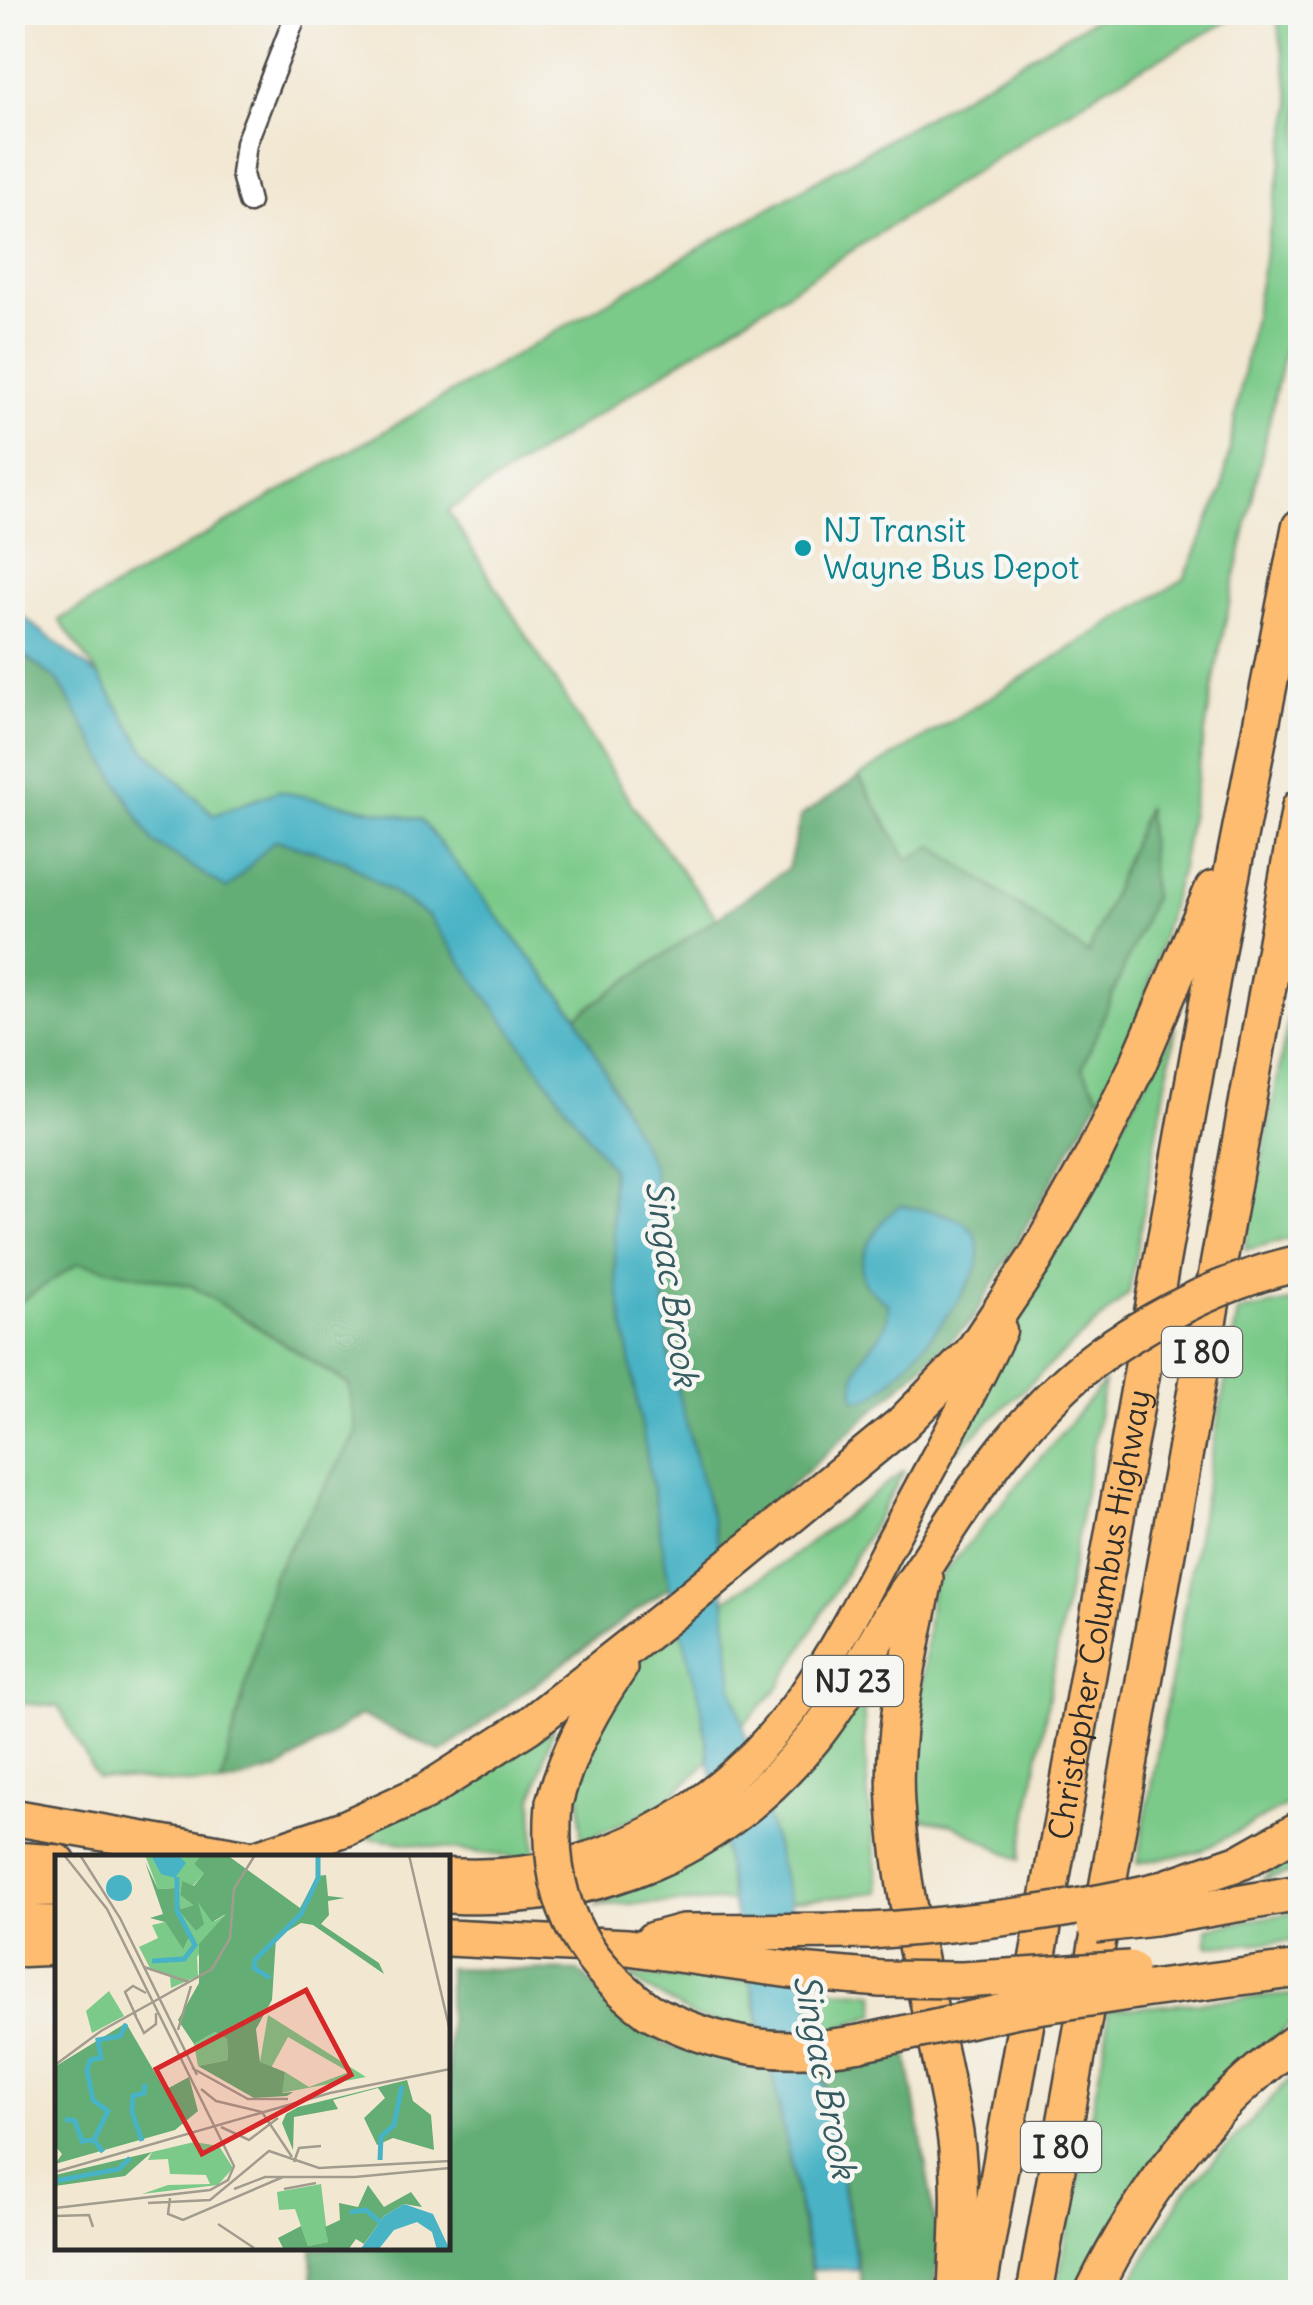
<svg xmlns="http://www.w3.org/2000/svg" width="1313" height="2305" viewBox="0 0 1313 2305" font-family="Delius,sans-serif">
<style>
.green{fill:#7bca8a;stroke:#537a5a;stroke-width:2.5}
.forest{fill:#64ae76;stroke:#486c50;stroke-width:2.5}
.water{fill:#48b3c5;stroke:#3a6f78;stroke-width:2.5}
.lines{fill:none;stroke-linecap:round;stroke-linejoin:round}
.street-casing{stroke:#494744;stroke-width:25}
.primary-casing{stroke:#494744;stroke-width:35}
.highway-casing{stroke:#494744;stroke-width:40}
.street{stroke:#fff;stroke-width:20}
.primary{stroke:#fdbc70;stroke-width:30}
.highway{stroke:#fdbc70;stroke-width:35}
.highway-bridge-casing{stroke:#494744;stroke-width:40;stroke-linecap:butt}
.highway-bridge{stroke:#fdbc70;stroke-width:35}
.culture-dot{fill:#0f9aa8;stroke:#f6f6f2;stroke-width:4}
.labels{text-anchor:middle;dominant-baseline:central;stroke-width:9;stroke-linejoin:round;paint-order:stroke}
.shield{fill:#f6f6f2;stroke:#686867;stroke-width:2.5}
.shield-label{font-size:30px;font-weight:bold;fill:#2b2b2b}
.culture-label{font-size:32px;fill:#0d838f;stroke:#f6f6f2;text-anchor:start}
.street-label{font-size:32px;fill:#2b2b2b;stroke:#f6f6f2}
.water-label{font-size:35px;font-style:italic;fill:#355b61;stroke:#f6f6f2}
.inset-river{fill:none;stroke:#48b3c5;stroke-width:5}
.inset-road{fill:none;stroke:#a29c8f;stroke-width:2.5}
.view{fill:#d62828;fill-opacity:0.15;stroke:#d62828;stroke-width:5}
.inset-edge{fill:none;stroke:#2b2b2b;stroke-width:5}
</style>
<rect width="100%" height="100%" fill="#f6f6f2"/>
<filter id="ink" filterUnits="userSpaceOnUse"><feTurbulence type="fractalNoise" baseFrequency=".01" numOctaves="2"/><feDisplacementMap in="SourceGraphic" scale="20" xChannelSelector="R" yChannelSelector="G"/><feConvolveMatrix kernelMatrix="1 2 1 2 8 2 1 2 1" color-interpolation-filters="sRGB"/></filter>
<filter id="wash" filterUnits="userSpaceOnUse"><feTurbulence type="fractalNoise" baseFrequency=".0048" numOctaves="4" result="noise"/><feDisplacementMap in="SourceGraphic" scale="40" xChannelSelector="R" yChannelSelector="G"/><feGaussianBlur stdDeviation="2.25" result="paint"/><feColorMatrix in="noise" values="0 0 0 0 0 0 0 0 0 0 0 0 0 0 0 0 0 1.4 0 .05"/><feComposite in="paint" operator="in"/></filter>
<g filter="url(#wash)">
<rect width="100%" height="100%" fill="#f2e7d1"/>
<g class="green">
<path d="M 1105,13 L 1244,13 L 1104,88 L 448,511 L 633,806 L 717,918 L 577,1016 L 421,821 L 278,791 L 214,815 L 144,749 L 100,677 L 59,620 Z"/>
<path d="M 1276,13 L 1300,13 L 1300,279 L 1220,647 L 1181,868 L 1133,1042 L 1100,1097 L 1082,1068 L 1153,898 L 1146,810 L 1088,955 L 933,846 L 908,861 L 859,777 L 1184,579 L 1222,491 L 1292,106 Z"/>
<path d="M 1300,957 L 1300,1236 L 1245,1250 Z"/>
<path d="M 1176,1027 L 1129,1293 L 956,1451 L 1044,1265 Z"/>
<path d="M 79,1262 L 192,1286 L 349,1385 L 357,1433 L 273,1575 L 221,1785 L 97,1778 L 59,1707 L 13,1702 L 13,1306 Z"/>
<path d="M 1300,1300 L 1300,1795 L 1293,1802 L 1199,1852 L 1137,1863 L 1238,1312 Z"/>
<path d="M 1104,1382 L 1094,1441 L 1020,1860 L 952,1824 L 910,1817 L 931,1588 Z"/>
<path d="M 905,1470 L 780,1686 L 710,1760 L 661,1806 L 581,1842 L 579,1755 L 649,1648 L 782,1564 Z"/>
<path d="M 863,1700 L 868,1796 L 880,1892 L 790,1902 L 765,1807 Z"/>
<path d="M 553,1729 L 533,1798 L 535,1860 L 352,1836 L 460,1787 Z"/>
<path d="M 723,1845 L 732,1901 L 595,1905 Z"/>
<path d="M 1300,1845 L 1300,1871 L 1262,1880 Z"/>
<path d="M 1300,1911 L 1300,1941 L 1207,1946 L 1207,1928 Z"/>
<path d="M 626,1976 L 750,1981 L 760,2028 L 696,2018 Z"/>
<path d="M 806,1988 L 875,1993 L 876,2014 L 823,2035 L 815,2034 Z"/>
<path d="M 1300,1994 L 1300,2013 L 1264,2052 L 1081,2292 L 1056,2292 L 1107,2033 L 1108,2010 Z"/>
<path d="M 1300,2068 L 1300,2292 L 1125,2292 L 1184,2193 Z"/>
</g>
<g class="forest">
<path d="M 12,647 L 59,682 L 153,842 L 275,840 L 344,860 L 577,1016 L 788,868 L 801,816 L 859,777 L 908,860 L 933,846 L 1088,954 L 1147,807 L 1153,898 L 1082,1068 L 1100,1097 L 972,1321 L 720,1550 L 442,1752 L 360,1715 L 280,1769 L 221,1785 L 273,1575 L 357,1433 L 349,1384 L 192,1286 L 79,1263 L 13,1306 Z"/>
<path d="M 448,1968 L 578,1971 L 664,2044 L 771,2067 L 815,2292 L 313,2292 L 312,2248 L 448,2248 Z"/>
<path d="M 906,2048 L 940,2250 L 933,2292 L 863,2292 L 822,2066 Z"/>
</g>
<g class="water">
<path d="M 12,608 L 100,677 L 144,749 L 214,815 L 278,791 L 421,820 L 577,1016 L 653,1167 L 670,1362 L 720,1550 L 733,1687 L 790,1902 L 858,2269 L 812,2270 L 771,2067 L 732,1901 L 699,1696 L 670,1589 L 616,1278 L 611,1168 L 429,917 L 344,860 L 275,840 L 227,889 L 153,842 L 59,682 L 13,647 Z"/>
<path d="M 900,1206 C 921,1209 957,1212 972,1230 C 980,1239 980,1257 977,1267 C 968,1294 895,1386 869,1398 C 865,1400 860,1399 854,1399 C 849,1346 891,1346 888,1304 C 880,1297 869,1291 864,1282 C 853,1260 881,1216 900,1206 Z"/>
</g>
</g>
<g filter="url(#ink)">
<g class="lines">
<g class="street-casing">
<path id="street" d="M 249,202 L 242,174 L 246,143 L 297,12"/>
</g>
<g class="primary-casing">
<path id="primary" d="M 448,1874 C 596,1883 720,1813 805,1693 C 841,1641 869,1583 899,1527 C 933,1462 970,1398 1001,1331"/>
</g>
<g class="highway-casing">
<g id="highway">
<path d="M 925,1578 C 911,1654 891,1726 896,1804 C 902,1916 937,2023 955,2133 C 963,2187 958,2239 956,2292"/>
<path d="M 425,1792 L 528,1726 L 677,1609 L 902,1424 L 972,1353 L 1035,1259 L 1093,1156 L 1138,1064 L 1213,889"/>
<path d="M 554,1803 C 567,1753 590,1710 619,1668"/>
<path d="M 12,1817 L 248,1858"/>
<path d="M 12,1860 L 58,1863"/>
<path d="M 12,1889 L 58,1888"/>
<path d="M 1159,1890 L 1243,1861 L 1300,1829"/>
<path d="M 448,1895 C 594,1903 721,1853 814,1737 C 844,1699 867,1656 891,1615 C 903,1596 917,1578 929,1559 C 980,1479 1027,1409 1104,1352"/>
<path d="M 1154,1918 L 1300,1893"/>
<path d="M 12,1923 L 58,1924"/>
<path d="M 448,1938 L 628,1947 L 812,1973 L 881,1979"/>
<path d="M 653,1940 L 683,1932 L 870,1931"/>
<path d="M 12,1949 L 58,1947"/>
<path d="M 1142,1990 L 1300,1969"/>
<path d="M 649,2011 C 718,2048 784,2057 860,2043"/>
<path id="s1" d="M 978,2292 L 1219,939 L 1300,527"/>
<path d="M 1035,2292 L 1300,807"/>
<path d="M 1093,2292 C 1141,2193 1209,2103 1300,2039"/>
</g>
</g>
<use href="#street" class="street"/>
<use href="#primary" class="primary"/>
<use href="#highway" class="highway"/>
<g class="highway-bridge-casing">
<g id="highway-bridge">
<path d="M 1104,1352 C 1165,1311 1228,1279 1300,1263"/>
<path d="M 554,1803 C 546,1894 575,1957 649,2011"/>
<path d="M 257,1858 L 346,1828 L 425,1792"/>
<path d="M 1095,1925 L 1154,1918"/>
<path d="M 870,1931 C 967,1924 1064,1913 1159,1890"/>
<path d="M 881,1979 L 962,1980 L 1130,1969"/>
<path d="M 860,2043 L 1018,2009 L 1142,1990"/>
</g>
</g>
<use href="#highway-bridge" class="highway-bridge"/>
</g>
</g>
<circle class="culture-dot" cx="803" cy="548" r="10"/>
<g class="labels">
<g class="shield">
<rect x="1162" y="1327" width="80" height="50" rx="8"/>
<rect x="803" y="1656" width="100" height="50" rx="8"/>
<rect x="1021" y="2122" width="80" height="50" rx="8"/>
</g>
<g class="shield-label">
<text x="1202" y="1352">I 80</text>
<text x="853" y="1681">NJ 23</text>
<text x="1061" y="2147">I 80</text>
</g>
<g class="culture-label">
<text x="823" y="530">NJ Transit<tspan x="823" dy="37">Wayne Bus Depot</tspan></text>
</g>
<g class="street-label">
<text stroke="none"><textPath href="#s1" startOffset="688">Christopher Columbus Highway</textPath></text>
</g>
<g class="water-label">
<text transform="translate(673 1283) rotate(82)">Singac Brook</text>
<text transform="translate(826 2076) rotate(79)">Singac Brook</text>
</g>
</g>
<g transform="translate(55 1855)">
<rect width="395" height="395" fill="#f2e7d1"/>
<path d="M 90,0 L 146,0 L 139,9 L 150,17 L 138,31 L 127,27 L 125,40 L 138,50 L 126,54 L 120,33 L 103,34 ZM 142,45 L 160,66 L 172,59 L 142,102 L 143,121 L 116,133 L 115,121 L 96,115 L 84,92 L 103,83 L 97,70 L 110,67 L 128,93 L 131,74 L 121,59 L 122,49 L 141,76 ZM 54,136 L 69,161 L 37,178 L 31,156 ZM 213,160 L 311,222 L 226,238 L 230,217 L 254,232 L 294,217 L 233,182 L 216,213 L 205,207 ZM 160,177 L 172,184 L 173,205 L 143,211 L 139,189 ZM 139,287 L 164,291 L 178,313 L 163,330 L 87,339 L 113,330 L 155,329 L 151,320 L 115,319 L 113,304 L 93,305 L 97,297 ZM 266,329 L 273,387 L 253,391 L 240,354 L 224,355 L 222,337 Z" fill="#7bca8a"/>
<path d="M 146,0 L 172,0 L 245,53 L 262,21 L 271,20 L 273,41 L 290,43 L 273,46 L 274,60 L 266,69 L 324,108 L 329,119 L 258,70 L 246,68 L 221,83 L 217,145 L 201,174 L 205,207 L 230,217 L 227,238 L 238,237 L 232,241 L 199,243 L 143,211 L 173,205 L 172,184 L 160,177 L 139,189 L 123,165 L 144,128 L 144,89 L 171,59 L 157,67 L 143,47 L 149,69 L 141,76 L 122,53 L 135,80 L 128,94 L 110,67 L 95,63 L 108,59 L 90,7 L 103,34 L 120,33 L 126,54 L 138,50 L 125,40 L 127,26 L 139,31 L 149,18 L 139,9 ZM 71,168 L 110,235 L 134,222 L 143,256 L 120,275 L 0,309 L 7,299 L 0,291 L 1,211 ZM 352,225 L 358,246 L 376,260 L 379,295 L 338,283 L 322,290 L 309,263 L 330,243 L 323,233 L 278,245 L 283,254 L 239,262 L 238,295 L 227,268 L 231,259 L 243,252 ZM 97,297 L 70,321 L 0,331 L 0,320 ZM 313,330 L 329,352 L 356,337 L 367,352 L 349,349 L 329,361 L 309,389 L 301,384 L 293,395 L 229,395 L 223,383 L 246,371 L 253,391 L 273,387 L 270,372 L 285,365 L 284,348 L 303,352 Z" fill="#64ae76"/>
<path d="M 123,0 L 131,8 L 120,23 L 106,19 L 97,2 ZM51 33a13 13 0 1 1 26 0a13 13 0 1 1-26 0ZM 349,349 L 378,359 L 395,395 L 382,395 L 377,377 L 362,367 L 339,375 L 323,395 L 305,395 L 329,361 Z" fill="#48b3c5"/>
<path class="inset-river" d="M 97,106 L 129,104 L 140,90 L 122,56 L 122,22M 215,123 L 199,113 L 200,105 L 246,59 L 263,23 L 263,0M 10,264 L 20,266 L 27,286 L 39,285M 87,286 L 77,257 L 78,241 L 89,238 L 90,229M 48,297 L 39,285 L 53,256 L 38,245 L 32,215 L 35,205 L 46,203 L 43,185 L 65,181 L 71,169M 325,305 L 326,282 L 339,270 L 347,231M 0,326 L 64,314 L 75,303M 295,357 L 311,355 L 325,367"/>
<path class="inset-road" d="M 25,0 L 65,63 L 142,220M 354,0 L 395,176M 89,112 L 134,127M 79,158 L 89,178 L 101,169 L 101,158M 81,161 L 70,137 L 78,131 L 91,138M 123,175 L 136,131M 0,210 L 46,176 L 157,114 L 175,83 L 179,34 L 200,0M 137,213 L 193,244 L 233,244M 146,234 L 161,246 L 207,257 L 237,302M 166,272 L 194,285 L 223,263M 239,307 L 244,293 L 266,291M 0,317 L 275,238 L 395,214M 179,334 L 210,322 L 300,322 L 395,313M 229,334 L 261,328M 115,343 L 113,359 L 128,365 L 228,322M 93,348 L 155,345 L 214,296 L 264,313 L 395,306M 0,353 L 155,335 L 173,325 L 179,311 L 52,54 L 9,0M 0,361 L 34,360 L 38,372M 163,369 L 199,393"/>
<path class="view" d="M 251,135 L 296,220 L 147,299 L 101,214 Z"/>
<rect width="395" height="395" class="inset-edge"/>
</g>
<rect width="1313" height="2305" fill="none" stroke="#f6f6f2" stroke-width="50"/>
</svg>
